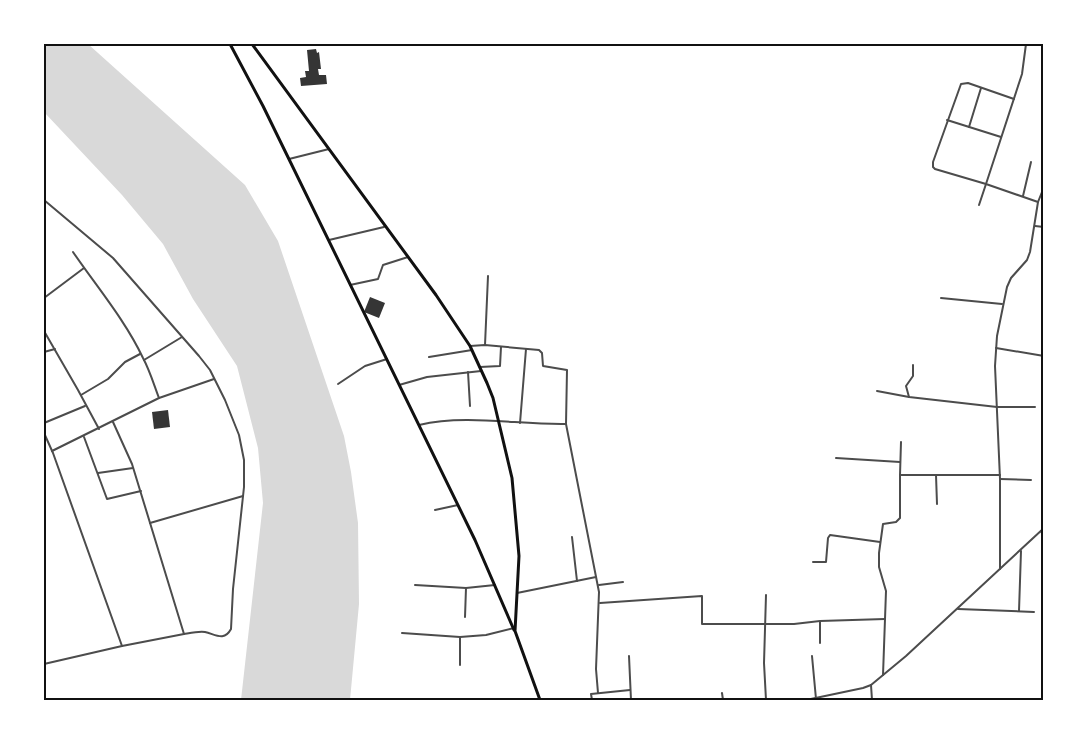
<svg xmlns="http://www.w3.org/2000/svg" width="1087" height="744" viewBox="0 0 1087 744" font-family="Mulish,sans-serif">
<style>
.water{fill:#d9d9d9}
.building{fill:#353535}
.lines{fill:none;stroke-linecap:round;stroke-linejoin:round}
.minor{stroke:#4c4c4c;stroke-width:2}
.secondary{stroke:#111;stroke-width:3}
.neatline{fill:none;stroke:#111;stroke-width:2}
</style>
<rect width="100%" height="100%" fill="#fff"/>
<path class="water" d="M 44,44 L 88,44 L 245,185 L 278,241 L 344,436 L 351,472 L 358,523 L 359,604 L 350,700 L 241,700 L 263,503 L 258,448 L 237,366 L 193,299 L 163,244 L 122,195 L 44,112 Z"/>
<g class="building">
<path d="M 316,49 L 317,53 L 319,52 L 321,69 L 318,69 L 319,75 L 326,75 L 327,84 L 301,86 L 300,78 L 306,77 L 305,71 L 309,71 L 307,50 Z"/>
<path d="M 370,297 L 385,303 L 379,318 L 364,312 Z"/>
<path d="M 168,410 L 170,427 L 154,429 L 152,412 Z"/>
</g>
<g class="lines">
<g class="minor">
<path d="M 947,120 L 1001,137"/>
<path d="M 969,127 L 981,88"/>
<path d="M 289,159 L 329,149"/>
<path d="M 1023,196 L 1031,162"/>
<path d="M 44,200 L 113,258 L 199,356 L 210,370 L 225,400 L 239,435 L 244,460 L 244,487 L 233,589 L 231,629 C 224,642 215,634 205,632 C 199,631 190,633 184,634"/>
<path d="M 1038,202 L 1044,187"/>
<path d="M 979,205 L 986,184 L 935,169 L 933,167 L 933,162 L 961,84 L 968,83 L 1014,99"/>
<path d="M 1035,226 L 1044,227"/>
<path d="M 329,240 L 384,227"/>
<path d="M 350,285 L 378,279 L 383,265 L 408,257"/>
<path d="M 44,298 L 84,268"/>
<path d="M 941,298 L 1002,304"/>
<path d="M 44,331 L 78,390 L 99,429"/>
<path d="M 485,345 L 488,276"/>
<path d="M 470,346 L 485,345 L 539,350 L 542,353 L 543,366 L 567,370 L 566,424 L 599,592 L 596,669 L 598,693"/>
<path d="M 996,348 L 1044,356"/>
<path d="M 44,352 L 55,349"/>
<path d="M 429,357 L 472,350"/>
<path d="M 144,360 L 182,337"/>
<path d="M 913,365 L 913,376 L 906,386 L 909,397 L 997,407 L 1035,407"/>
<path d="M 480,367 L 500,366 L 501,347"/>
<path d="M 468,372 L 470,406"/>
<path d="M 338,384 L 365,366 L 387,359"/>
<path d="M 399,385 L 427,377 L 481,371"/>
<path d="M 877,391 L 909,397"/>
<path d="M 81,395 L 108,379 L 125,362 L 140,354"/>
<path d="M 159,398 L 214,379"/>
<path d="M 113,422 L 132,464 L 184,634 L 122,646"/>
<path d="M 44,423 L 85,406"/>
<path d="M 520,423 L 526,349"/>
<path d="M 419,425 C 467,414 518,425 566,424"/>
<path d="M 44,433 L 53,453 L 122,646 L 44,664"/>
<path d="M 84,437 L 107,499 L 141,491"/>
<path d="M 52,451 L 159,398 C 154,385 150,371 143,358 C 125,320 97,287 73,252"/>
<path d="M 836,458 L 900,462"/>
<path d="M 98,473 L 133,468"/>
<path d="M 900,475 L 901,442"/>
<path d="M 936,475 L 937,504"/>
<path d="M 1000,479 L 1031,480"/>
<path d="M 435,510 L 458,505"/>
<path d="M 150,523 L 243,496"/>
<path d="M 1041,531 L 1044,538"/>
<path d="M 572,537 L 577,581"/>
<path d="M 813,562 L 826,562 L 828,538 L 830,535 L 880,542"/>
<path d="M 1000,569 L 1000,479 L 995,366 L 997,336 L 1007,287 L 1011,278 L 1027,260 L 1030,252 L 1038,202 L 986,184 L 1022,74 L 1026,44"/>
<path d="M 415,585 L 466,588 L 495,585"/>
<path d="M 599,585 L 623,582"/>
<path d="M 517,593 L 596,577"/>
<path d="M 766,595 L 764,663 L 766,700"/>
<path d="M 1042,601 L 1044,594"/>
<path d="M 600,603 L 702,596 L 702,624 L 794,624 L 820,621 L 885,619"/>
<path d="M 958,609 L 1034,612"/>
<path d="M 1019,611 L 1021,551"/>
<path d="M 465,617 L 466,588"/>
<path d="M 820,622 L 820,643"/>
<path d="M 402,633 L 460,637 L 486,635 L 514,628"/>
<path d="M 460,638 L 460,665"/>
<path d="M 629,656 L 631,700"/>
<path d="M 812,656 L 816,699"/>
<path d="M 883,675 L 886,591 L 879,567 L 879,553 L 883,524 L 896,522 L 900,518 L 900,475 L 1000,475"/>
<path d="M 871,685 L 872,700"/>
<path d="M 722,693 L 723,700"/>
<path d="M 592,700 L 591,694 L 630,690"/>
<path d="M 806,700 L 863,688 L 871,685 L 906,656 L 1044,528"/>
</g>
<g class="secondary">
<path d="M 230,44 L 263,106 L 475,540 L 514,630"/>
<path d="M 252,44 L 436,295 L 470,346 L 487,383 L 493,398 L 512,478 L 519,556 L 515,631 L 540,700"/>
</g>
</g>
<rect width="1087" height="744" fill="none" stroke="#ffffff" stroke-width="90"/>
<rect x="45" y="45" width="997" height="654" class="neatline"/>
</svg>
